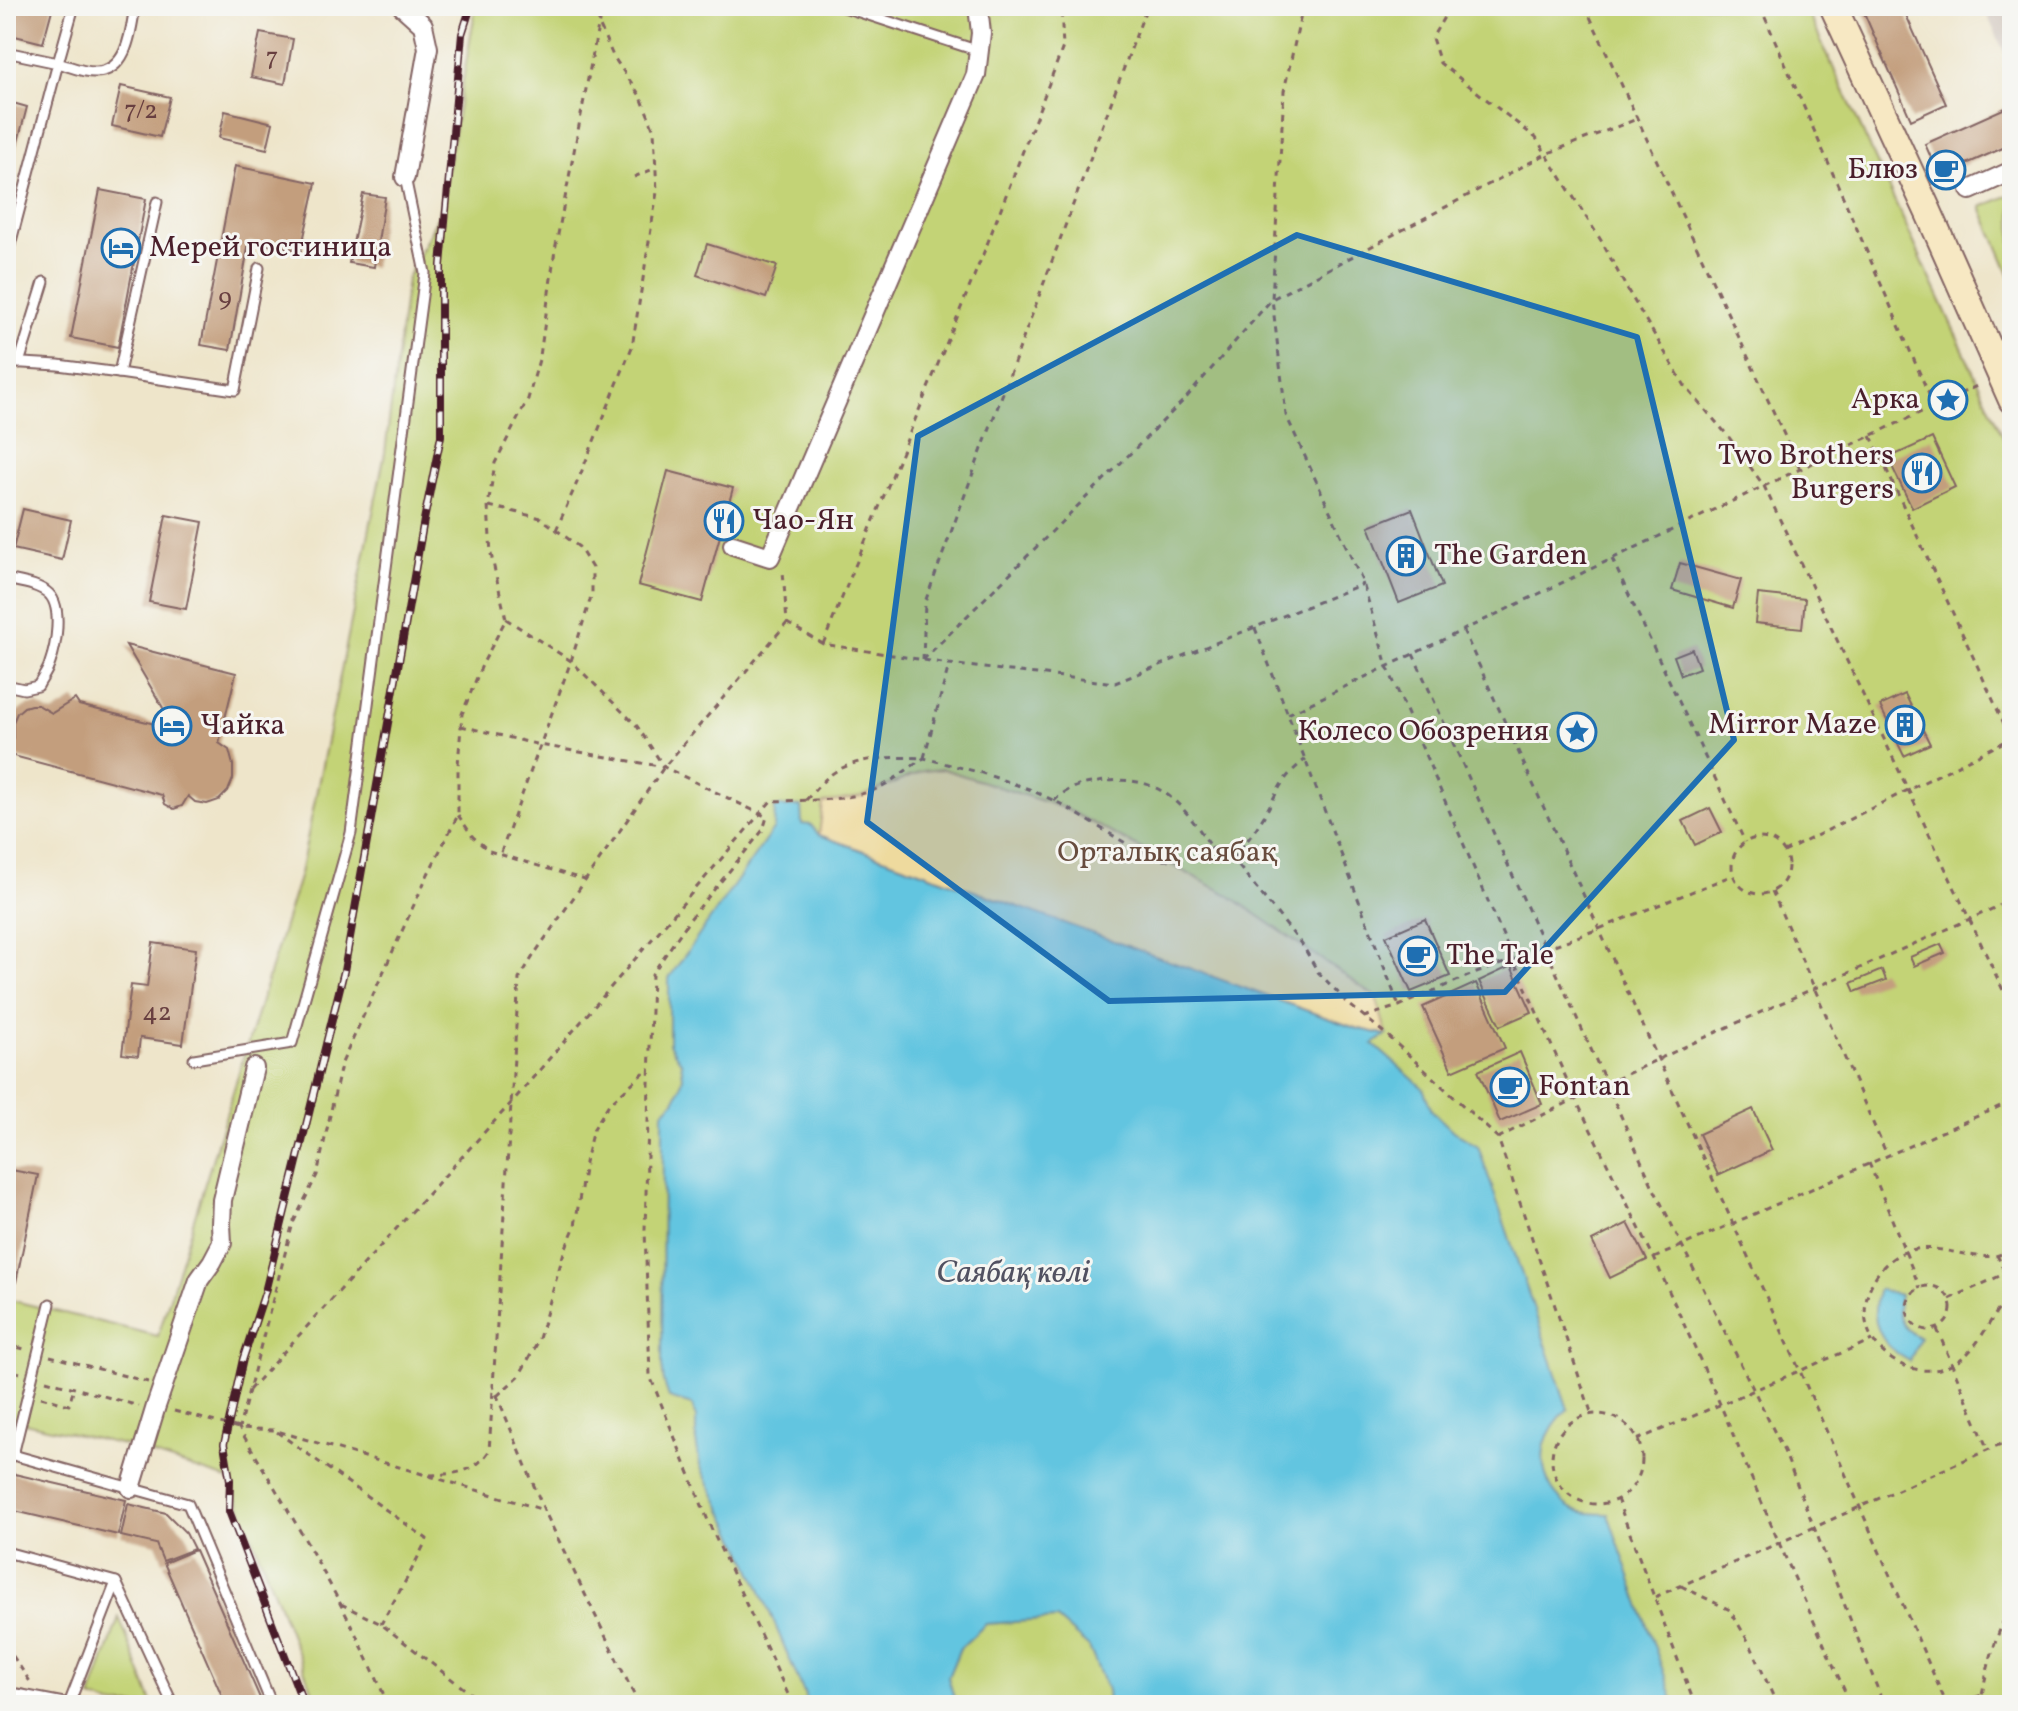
<svg xmlns="http://www.w3.org/2000/svg" width="2018" height="1711" viewBox="0 0 2018 1711" font-family="Vollkorn,serif">
<style>
.industrial{fill:#cec2b9}
.green{fill:#c3d376;stroke:#867950;stroke-width:2}
.sand{fill:#eeda9e;stroke:#9c7c64;stroke-width:2}
.water{fill:#62c5e0;stroke:#567286;stroke-width:2}
.building{fill:#c39e7d}
.lines{fill:none;stroke-linecap:round;stroke-linejoin:round}
.lane-casing{stroke:#836463;stroke-width:13}
.street-casing{stroke:#836463;stroke-width:22}
.secondary-casing{stroke:#836463;stroke-width:30}
.path{stroke:#836463;stroke-width:3;stroke-dasharray:6 6;stroke-linecap:butt}
.lane{stroke:#fff;stroke-width:9}
.street{stroke:#fff;stroke-width:18}
.secondary{stroke:#f7e8c3;stroke-width:26}
.rail-casing{stroke:#4a1f2b;stroke-width:8}
.rail{stroke:#f6f6f2;stroke-width:5;stroke-dasharray:15;stroke-linecap:butt}
.marked{fill:#1f6fb2;fill-opacity:0.2;stroke:#1f6fb2;stroke-width:6;stroke-linejoin:round}
.labels{text-anchor:middle;dominant-baseline:central;stroke-width:6;stroke-linejoin:round;paint-order:stroke}
.number-label{font-size:26px;fill:#683f40}
.poi-label{font-size:30px;fill:#4a1f2b;stroke:#f6f6f2;text-anchor:start}
.park-label{font-size:30px;fill:#684c3e;stroke:#f6f6f2}
.water-label{font-size:32px;font-style:italic;fill:#515161;stroke:#f6f6f2}
</style>
<rect width="100%" height="100%" fill="#f6f6f2"/>
<filter id="ink" filterUnits="userSpaceOnUse"><feTurbulence type="fractalNoise" baseFrequency=".0125" numOctaves="2"/><feDisplacementMap in="SourceGraphic" scale="16" xChannelSelector="R" yChannelSelector="G"/><feConvolveMatrix kernelMatrix="1 2 1 2 8 2 1 2 1" color-interpolation-filters="sRGB"/></filter>
<filter id="wash" filterUnits="userSpaceOnUse"><feTurbulence type="fractalNoise" baseFrequency=".006" numOctaves="4" result="noise"/><feDisplacementMap in="SourceGraphic" scale="32" xChannelSelector="R" yChannelSelector="G"/><feGaussianBlur stdDeviation="1.8" result="paint"/><feColorMatrix in="noise" values="0 0 0 0 0 0 0 0 0 0 0 0 0 0 0 0 0 1.4 0 .05"/><feComposite in="paint" operator="in"/></filter>
<g filter="url(#wash)">
<rect width="100%" height="100%" fill="#eee5ca"/>
<path class="industrial" d="M 1983,6 L 2012,6 L 2012,50 L 2004,52 Z"/>
<g class="green">
<path d="M 476,6 L 1805,6 L 2012,456 L 2012,1705 L 318,1705 L 230,1480 L 124,1445 L 6,1419 L 6,1299 L 158,1336 L 300,874 L 385,453 L 407,279 L 440,212 Z"/>
<path d="M 2012,194 L 2012,280 L 1981,207 Z"/>
<path d="M 119,1617 L 153,1705 L 114,1705 L 91,1698 Z"/>
</g>
<path class="sand" d="M 943,769 L 1064,808 L 1227,894 L 1376,997 L 1387,1035 L 1355,1028 L 819,835 L 823,803 L 861,797 L 923,771 Z"/>
<g class="water">
<path d="M 801,806 L 802,824 L 811,825 L 819,835 L 1355,1028 L 1387,1035 L 1373,1044 L 1423,1088 L 1432,1111 L 1453,1131 L 1478,1146 L 1568,1409 C 1544,1431 1535,1459 1552,1489 C 1557,1497 1567,1507 1576,1510 C 1586,1514 1597,1514 1608,1514 L 1675,1705 L 1108,1705 L 1107,1690 L 1089,1647 L 1057,1619 L 986,1624 L 960,1648 L 948,1677 L 956,1705 L 809,1705 L 748,1561 L 700,1466 L 696,1441 L 696,1418 L 692,1405 L 669,1398 L 664,1382 L 662,1366 L 663,1112 L 674,1101 L 680,1089 L 683,1076 L 681,1062 L 669,1044 L 669,978 L 774,828 L 775,807 Z"/>
<path d="M 1879,1289 L 1900,1295 C 1895,1318 1900,1327 1920,1338 L 1910,1361 C 1880,1346 1868,1321 1879,1289 Z"/>
</g>
<g id="blocks">
<g class="building">
<path d="M 15,6 L 53,6 L 43,43 L 7,34 Z"/>
<path d="M 1861,6 L 1902,6 L 1946,104 L 1911,120 Z"/>
<path d="M 260,33 L 293,39 L 285,84 L 251,77 Z"/>
<path d="M 121,86 L 170,97 L 160,137 L 112,126 Z"/>
<path d="M 6,101 L 27,107 L 7,184 L 6,184 Z"/>
<path d="M 2012,105 L 2012,144 L 1939,176 L 1925,144 Z"/>
<path d="M 225,111 L 273,123 L 267,149 L 219,138 Z"/>
<path d="M 235,166 L 316,183 L 301,250 L 249,242 L 230,350 L 201,345 Z"/>
<path d="M 100,190 L 146,199 L 118,347 L 71,338 Z"/>
<path d="M 363,194 L 385,197 L 374,267 L 349,263 Z"/>
<path d="M 707,244 L 777,266 L 766,298 L 697,275 Z"/>
<path d="M 1932,438 L 1955,487 L 1912,508 L 1888,458 Z"/>
<path d="M 668,471 L 733,488 L 702,602 L 638,585 Z"/>
<path d="M 23,509 L 71,520 L 62,560 L 13,549 Z"/>
<path d="M 1412,509 L 1442,586 L 1399,603 L 1369,526 Z"/>
<path d="M 166,515 L 203,522 L 186,609 L 149,602 Z"/>
<path d="M 1680,563 L 1741,580 L 1733,608 L 1672,590 Z"/>
<path d="M 1758,594 L 1805,599 L 1802,628 L 1755,623 Z"/>
<path d="M 126,645 L 236,673 L 219,743 L 229,750 L 233,765 L 233,779 L 228,791 L 219,800 L 207,804 L 195,802 L 188,796 L 182,806 L 174,809 L 165,804 L 162,795 L 6,754 L 6,742 L 13,740 L 13,722 L 17,713 L 24,707 L 31,705 L 38,705 L 52,713 L 75,699 L 79,705 L 163,726 L 166,713 Z"/>
<path d="M 1692,649 L 1699,668 L 1681,675 L 1674,656 Z"/>
<path d="M 1905,694 L 1930,744 L 1904,756 L 1880,706 Z"/>
<path d="M 1710,808 L 1722,832 L 1695,845 L 1683,821 Z"/>
<path d="M 1425,919 L 1450,976 L 1411,992 L 1386,936 Z"/>
<path d="M 153,943 L 196,949 L 183,1044 L 140,1038 L 138,1056 L 122,1054 L 131,985 L 147,987 Z"/>
<path d="M 1941,944 L 1945,953 L 1914,966 L 1910,957 Z"/>
<path d="M 1511,966 L 1532,1012 L 1500,1026 L 1479,981 Z"/>
<path d="M 1882,970 L 1886,980 L 1855,992 L 1851,983 Z"/>
<path d="M 1476,983 L 1505,1048 L 1452,1071 L 1423,1007 Z"/>
<path d="M 1520,1052 L 1542,1104 L 1500,1122 L 1478,1071 Z"/>
<path d="M 1753,1109 L 1772,1150 L 1718,1175 L 1699,1134 Z"/>
<path d="M 6,1169 L 38,1175 L 16,1282 L 6,1280 Z"/>
<path d="M 1628,1223 L 1647,1260 L 1610,1278 L 1592,1241 Z"/>
<path d="M 6,1472 L 126,1500 L 118,1535 L 6,1509 Z"/>
<path d="M 128,1504 L 166,1513 L 186,1533 L 194,1549 L 163,1561 L 156,1544 L 121,1536 Z"/>
<path d="M 195,1550 L 263,1705 L 226,1705 L 164,1563 Z"/>
</g>
</g>
</g>
<g filter="url(#ink)">
<use href="#blocks" fill-opacity="0" stroke="#836463" stroke-width="2"/>
<g class="lines">
<g class="lane-casing">
<g id="lane">
<path d="M 74,6 L 58,63 C 69,66 84,73 96,72 C 128,71 131,30 135,6"/>
<path d="M 841,6 L 979,51"/>
<path d="M 6,52 L 58,63 L 6,260"/>
<path d="M 6,362 L 58,365 L 119,373 L 157,202"/>
<path d="M 19,363 L 44,282"/>
<path d="M 119,373 L 235,390 L 259,268"/>
<path d="M 6,579 C 18,582 39,584 49,594 C 63,608 56,646 50,663 C 48,671 42,678 38,686 L 24,689 L 6,685"/>
<path d="M 194,1059 L 292,1043 L 351,833 L 425,273 L 405,177"/>
<path d="M 6,1453 L 188,1504 L 272,1705"/>
<path d="M 13,1455 L 50,1304"/>
<path d="M 6,1552 L 116,1582 L 173,1705"/>
<path d="M 6,1695 L 17,1694 L 69,1704 L 116,1582"/>
</g>
</g>
<g class="street-casing">
<g id="street">
<path d="M 402,6 L 423,25 L 428,48 L 405,177"/>
<path d="M 1970,190 L 2012,171"/>
<path d="M 733,545 L 770,557 L 976,75 L 981,33 L 978,6"/>
<path d="M 131,1488 L 156,1406 L 199,1280 L 212,1262 L 222,1243 L 221,1224 L 222,1200 L 254,1068"/>
</g>
</g>
<g class="secondary-casing">
<path id="secondary" d="M 1833,6 L 1928,211 L 2012,400"/>
</g>
<g class="path">
<path d="M 1303,6 L 1284,91 L 1272,299 L 1286,415 L 1363,583 L 1387,666 L 1513,959 L 1575,1098 L 1654,1258 L 1720,1404 L 1779,1543 L 1851,1705"/>
<path d="M 1446,6 L 1444,17 L 1432,38 L 1440,63 L 1536,138 L 1602,242 L 1627,289 L 1685,386 L 1728,436 L 1764,486 L 2012,1009"/>
<path d="M 1585,6 L 1800,469"/>
<path d="M 1760,6 L 1934,406"/>
<path d="M 634,177 L 656,168"/>
<path d="M 1871,436 L 2012,741"/>
<path d="M 489,506 L 541,518 L 579,547 L 592,568 L 592,594 L 571,661 L 500,855"/>
<path d="M 556,530 L 579,478 L 632,347 L 657,192 L 654,130 L 641,97 L 613,56 L 598,22"/>
<path d="M 1612,559 L 1745,842"/>
<path d="M 506,619 L 571,661 L 637,726 L 664,767"/>
<path d="M 787,623 L 823,644 L 949,664 L 1115,683 L 1363,584"/>
<path d="M 1255,628 L 1399,1006"/>
<path d="M 1463,630 L 1800,1371 L 1947,1705"/>
<path d="M 823,644 L 986,247 L 1063,47 L 1061,6"/>
<path d="M 1413,654 L 1653,1187 L 1784,1451 L 1884,1705"/>
<path d="M 923,660 L 1186,398 L 1272,299 L 1546,154 L 1637,119"/>
<path d="M 923,660 L 925,602 L 1147,6"/>
<path d="M 1288,714 L 1764,486 L 1981,384"/>
<path d="M 461,726 L 540,745 L 664,767 L 767,817 L 763,830 L 690,919 L 652,974 L 645,1230 L 650,1376 L 711,1528 L 793,1705"/>
<path d="M 806,800 C 816,789 827,775 840,769 C 866,756 896,757 924,758 L 949,665"/>
<path d="M 1054,801 C 1067,788 1081,784 1098,782 C 1160,773 1180,801 1212,848"/>
<path d="M 458,815 L 473,837 L 489,851 L 585,880"/>
<circle cx="1760" cy="866" r="28"/>
<path d="M 1784,852 L 2010,739"/>
<path d="M 1233,859 C 1244,845 1255,831 1264,816 C 1279,790 1280,779 1306,759"/>
<path d="M 1772,891 L 1887,1155"/>
<path d="M 1364,1017 L 1399,1006 L 1468,976 L 1599,929 L 1733,875"/>
<path d="M 1498,1138 C 1665,1051 1840,978 2012,900"/>
<path d="M 1869,1163 L 1920,1288"/>
<path d="M 2012,1249 C 2007,1251 2001,1255 1995,1256 C 1962,1260 1929,1238 1898,1255 C 1870,1271 1855,1311 1873,1340 C 1889,1366 1926,1379 1953,1364 C 1982,1349 1988,1315 2012,1295"/>
<path d="M 1997,1255 L 2012,1286"/>
<path d="M 1654,1258 L 2012,1101"/>
<circle cx="1929" cy="1308" r="22"/>
<path d="M 1950,1299 L 2006,1273"/>
<path d="M 1937,1329 L 1988,1450"/>
<path d="M 6,1344 L 24,1349"/>
<path d="M 50,1356 L 148,1382"/>
<path d="M 6,1369 L 20,1373"/>
<path d="M 46,1380 L 139,1406"/>
<path d="M 249,1390 L 512,1102 L 771,801 C 804,800 839,802 871,791 C 891,784 906,769 924,758 L 982,773 L 1029,789 L 1061,804 L 1132,847 L 1163,860 L 1180,859 L 1212,848 L 1233,859 L 1303,946 L 1318,972 L 1351,1006 L 1387,1035 L 1498,1138 L 1592,1415"/>
<path d="M 497,1396 L 519,1376 L 538,1342 L 564,1252 L 575,1226 L 586,1157 L 593,1130 L 609,1104 L 649,1068"/>
<path d="M 41,1397 L 69,1405 L 74,1388"/>
<path d="M 174,1411 L 239,1428 L 274,1430 L 544,1510"/>
<circle cx="1597" cy="1459" r="45"/>
<path d="M 277,1432 L 427,1539 L 410,1573 L 381,1624"/>
<path d="M 1637,1440 L 1872,1340"/>
<path d="M 430,1475 C 454,1474 475,1473 489,1451 L 493,1390"/>
<path d="M 1617,1499 L 1695,1705"/>
<path d="M 1681,1586 L 1730,1610 L 1751,1646 L 1777,1705"/>
<path d="M 1655,1597 L 1779,1543 L 2012,1439"/>
<path d="M 341,1604 L 381,1624 L 485,1705"/>
<path d="M 6,1646 L 31,1683"/>
<path d="M 388,1705 C 348,1608 293,1518 239,1428 L 293,1223 L 317,1175 L 341,1065 L 428,874 L 458,815 L 458,765 L 462,714 L 482,665 L 506,619 L 491,554 L 488,506 L 495,463 L 528,399 L 540,356 L 555,250 L 602,6"/>
<path d="M 639,1705 L 544,1510 L 493,1386 L 519,979 L 535,953 L 664,767 L 787,623 L 783,571"/>
<path d="M 1953,1705 L 1982,1695"/>
<path d="M 1980,1705 C 1986,1672 1995,1634 2012,1604"/>
</g>
<use href="#lane" class="lane"/>
<use href="#street" class="street"/>
<use href="#secondary" class="secondary"/>
<g class="rail-casing">
<path id="rail" d="M 304,1705 L 229,1511 L 230,1480 L 224,1444 L 243,1359 L 265,1292 L 344,971 L 424,520 L 441,436 L 441,265 L 462,34 L 471,6"/>
</g>
<use href="#rail" class="rail"/>
</g>
</g>
<path class="marked" d="M 1297,235 L 1637,337 L 1734,740 L 1505,992 L 1109,1001 L 867,822 L 918,436 Z"/>
<defs>
<g id="cafe-ring" transform="scale(2)"><circle r="9.5" fill="#f6f6f2" stroke="#1f6fb2" stroke-width="1.5"/><path d="M-5.5-4.5H6V0H3Q3 3.5 0 3.5H-2.5Q-5.5 3.5-5.5 0ZM3-3.2v2h1.7v-2ZM-6 4.5H4V6H-6Z" fill="#1f6fb2"/></g>
<g id="hotel-ring" transform="scale(2)"><circle r="9.5" fill="#f6f6f2" stroke="#1f6fb2" stroke-width="1.5"/><path d="M-6-4.5h1.5V1H6V5H4.5V3h-9V5H-6ZM-4 0a1.8 1.8 0 1 1 3.6 0ZM.5 0V-2.5h3Q6-2.5 6 0Z" fill="#1f6fb2"/></g>
<g id="sight-ring" transform="scale(2)"><circle r="9.5" fill="#f6f6f2" stroke="#1f6fb2" stroke-width="1.5"/><path d="M0-6L1.8-2.2L6-1.7L2.9 1.2L3.7 5.4L0 3.3L-3.7 5.4L-2.9 1.2L-6-1.7L-1.8-2.2Z" fill="#1f6fb2"/></g>
<g id="restaurant-ring" transform="scale(2)"><circle r="9.5" fill="#f6f6f2" stroke="#1f6fb2" stroke-width="1.5"/><path d="M-5-6h1v4h1v-4h1v4h1v-4h1v5L-1.5 .5V6h-2V.5L-5-1ZM5-6V6H3V1.5H1.5Q1.5-4 5-6Z" fill="#1f6fb2"/></g>
<g id="building-ring" transform="scale(2)"><circle r="9.5" fill="#f6f6f2" stroke="#1f6fb2" stroke-width="1.5"/><path d="M-4-6H4V6H1V3H-1V6H-4ZM-2.5-4.3h1.7v1.8h-1.7ZM.8-4.3h1.7v1.8H.8ZM-2.5-1h1.7V.8h-1.7ZM.8-1h1.7V.8H.8Z" fill="#1f6fb2"/></g>
</defs>
<g fill-rule="evenodd">
<use href="#cafe-ring" x="1946" y="170"/>
<use href="#hotel-ring" x="121" y="248"/>
<use href="#sight-ring" x="1948" y="400"/>
<use href="#restaurant-ring" x="1922" y="473"/>
<use href="#restaurant-ring" x="724" y="521"/>
<use href="#building-ring" x="1406" y="556"/>
<use href="#building-ring" x="1905" y="725"/>
<use href="#hotel-ring" x="172" y="726"/>
<use href="#sight-ring" x="1577" y="732"/>
<use href="#cafe-ring" x="1418" y="956"/>
<use href="#cafe-ring" x="1510" y="1087"/>
</g>
<g class="labels">
<g class="number-label">
<text x="272" y="58">7</text>
<text x="141" y="111">7/2</text>
<text x="225" y="298">9</text>
<text x="157" y="1013">42</text>
</g>
<g class="poi-label">
<text x="1918" y="170" text-anchor="end">Блюз</text>
<text x="149" y="248">Мерей гостиница</text>
<text x="1920" y="400" text-anchor="end">Арка</text>
<text x="1894" y="456" text-anchor="end">Two Brothers<tspan x="1894" dy="34">Burgers</tspan></text>
<text x="752" y="521">Чао-Ян</text>
<text x="1434" y="556">The Garden</text>
<text x="1877" y="725" text-anchor="end">Mirror Maze</text>
<text x="200" y="726">Чайка</text>
<text x="1549" y="732" text-anchor="end">Колесо Обозрения</text>
<text x="1446" y="956">The Tale</text>
<text x="1538" y="1087">Fontan</text>
</g>
<g class="park-label">
<text x="1167" y="853">Орталық саябақ</text>
</g>
<g class="water-label">
<text x="1013" y="1274">Саябақ көлі</text>
</g>
</g>
<rect width="2018" height="1711" fill="none" stroke="#f6f6f2" stroke-width="32"/>
</svg>
